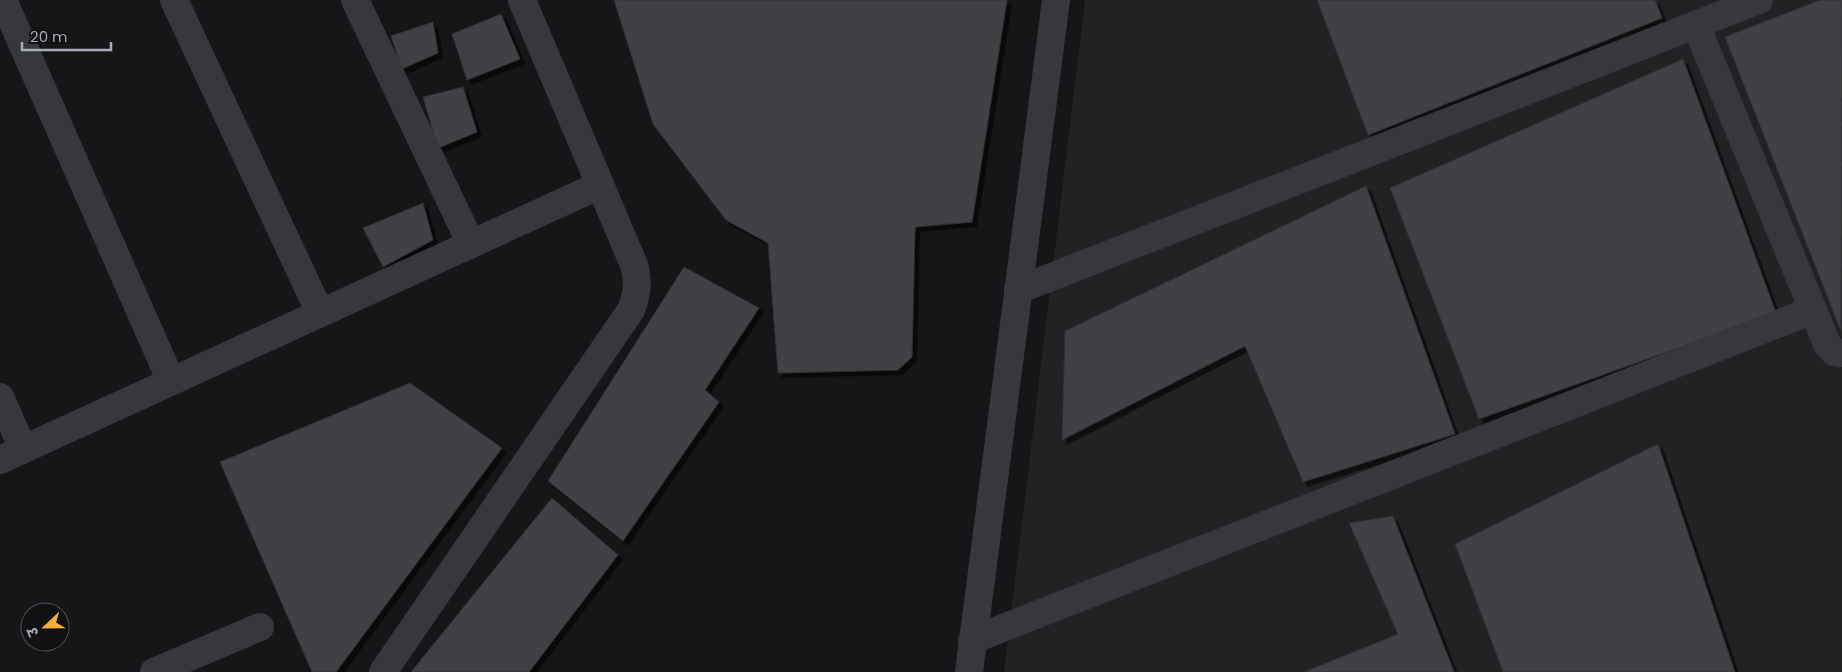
<svg xmlns="http://www.w3.org/2000/svg" width="1842" height="672" viewBox="0 0 1842 672" font-family="Poppins,'Noto Sans Devanagari',sans-serif">
<style>
.built{fill:#222225}
.building{fill:#404145;stroke:#303034;filter:url(#shadow)}
.lines{fill:none;stroke-linecap:round;stroke-linejoin:round}
.minor{stroke:#37383d;stroke-width:28}
</style>
<defs>
<filter id="shadow"><feDropShadow dx="4.5" dy="4.5" stdDeviation="0" flood-color="#0009"/></filter>
</defs>
<rect width="100%" height="100%" fill="#161618"/>
<path class="built" d="M 1085,0 L 1842,0 L 1842,672 L 1004,672 Z"/>
<g class="building">
<path d="M 614,0 L 1007,0 L 972,222 L 915,227 L 912,357 L 898,370 L 778,373 L 768,243 L 726,220 L 653,124 Z"/>
<path d="M 1317,0 L 1655,0 L 1662,18 L 1368,135 Z"/>
<path d="M 1820,0 L 1842,0 L 1841,331 L 1725,37 Z"/>
<path d="M 501,14 L 520,59 L 467,80 L 452,34 Z"/>
<path d="M 433,22 L 438,53 L 402,69 L 391,36 Z"/>
<path d="M 1683,59 L 1776,313 L 1479,419 L 1390,188 Z"/>
<path d="M 463,87 L 477,132 L 438,148 L 423,97 Z"/>
<path d="M 1366,186 L 1455,434 L 1303,482 L 1245,346 L 1062,440 L 1065,331 Z"/>
<path d="M 423,203 L 433,240 L 383,267 L 363,228 Z"/>
<path d="M 684,267 L 759,308 L 705,390 L 719,402 L 623,541 L 548,481 Z"/>
<path d="M 410,383 L 502,448 L 336,672 L 312,672 L 220,462 Z"/>
<path d="M 1658,444 L 1735,672 L 1503,672 L 1455,544 Z"/>
<path d="M 552,498 L 618,555 L 529,672 L 411,672 Z"/>
<path d="M 1393,516 L 1454,672 L 1304,672 L 1398,634 L 1349,523 Z"/>
</g>
<g class="lines">
<g class="minor">
<path d="M 3,0 L 171,381"/>
<path d="M 174,0 L 320,313"/>
<path d="M 355,0 L 471,244"/>
<path d="M 1696,25 L 1827,344 L 1834,352 L 1842,353"/>
<path d="M 1018,290 L 1759,0"/>
<path d="M 0,397 L 23,449"/>
<path d="M 0,460 L 600,185"/>
<path d="M 972,640 L 1813,310"/>
<path d="M 154,672 L 260,627"/>
<path d="M 383,672 L 631,310 C 637,294 639,282 634,265 L 522,0"/>
<path d="M 969,672 L 1056,0"/>
</g>
</g>
<g transform="translate(45 627) rotate(248)"><circle r="24" fill="#111113" stroke="#4d4f55"/>
<path d="M0-4L9 19L0 12L-9 19Z" fill="#f2b134"/>
<text y="-8" font-size="14" font-weight="bold" text-anchor="middle" fill="#a8adb8">उ</text>
</g>
<path d="M22 42v8h89v-8" fill="none" stroke="#a8adb8" stroke-width="2.5"/>
<text x="30" y="42" font-size="15" fill="#a8adb8" stroke="#111113" stroke-width="4" paint-order="stroke">20 m</text>
</svg>
